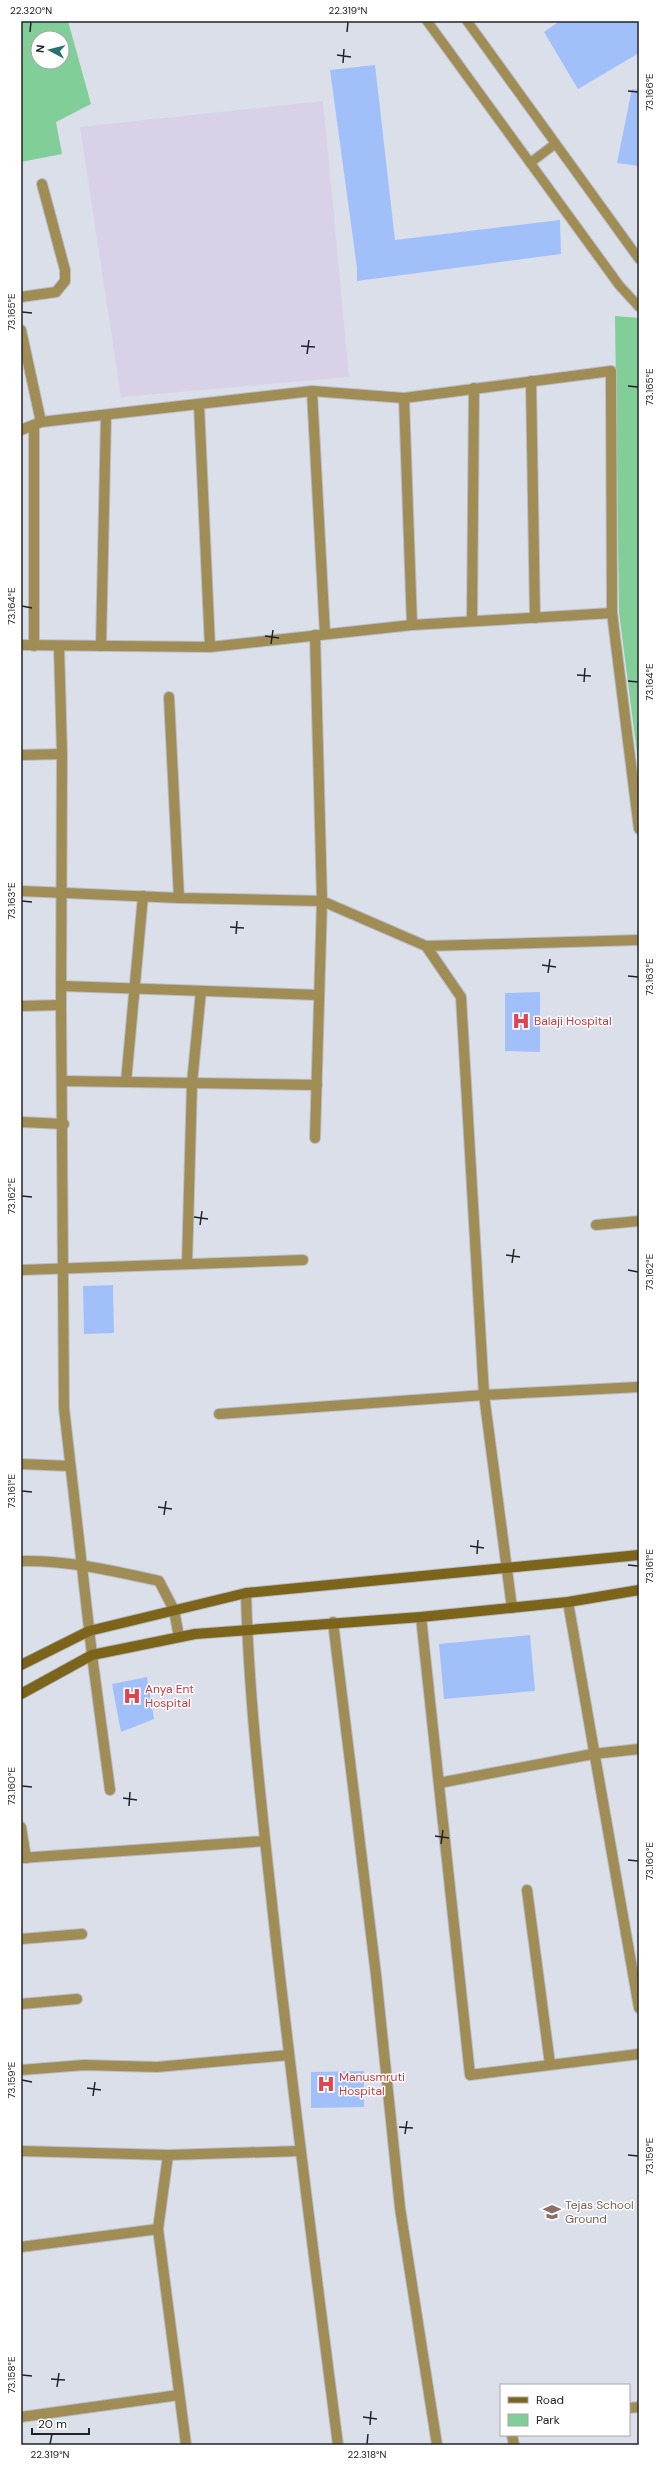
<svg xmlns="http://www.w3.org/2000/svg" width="660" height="2466" viewBox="0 0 660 2466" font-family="'DM Sans',sans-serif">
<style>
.commercial{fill:#d8d1e7}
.green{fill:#82ce98;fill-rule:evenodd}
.building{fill:#a1c0fa}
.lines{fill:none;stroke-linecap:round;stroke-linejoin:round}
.service-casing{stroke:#b9bdc7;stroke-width:11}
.minor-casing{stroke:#b9bdc7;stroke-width:12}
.secondary-casing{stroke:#b9bdc7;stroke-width:12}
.service{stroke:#a08c55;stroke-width:9}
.minor{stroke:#a08c55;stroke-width:10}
.secondary{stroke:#7c641a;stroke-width:10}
.ticks{fill:none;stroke:#212327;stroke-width:1.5}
.labels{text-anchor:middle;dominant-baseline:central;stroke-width:3;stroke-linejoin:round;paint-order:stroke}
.health-label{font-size:12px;fill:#be3a42;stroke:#fff;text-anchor:start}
.education-label{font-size:12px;fill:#785e54;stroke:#fff;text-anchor:start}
.neatline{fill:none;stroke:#212327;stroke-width:1.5}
.ticks-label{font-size:10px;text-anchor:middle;fill:#212327}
</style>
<rect width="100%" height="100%" fill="#dadfea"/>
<path class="commercial" d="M 323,101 L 349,377 L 121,397 L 80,127 Z"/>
<g class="green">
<path d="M 21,21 L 68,21 L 91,104 L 56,122 L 62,154 L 21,162 ZM 38,38 L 62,38 L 62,62 L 38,62 Z"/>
<path d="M 615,316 L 639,318 L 639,769 L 619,612 Z"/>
</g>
<g class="building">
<path d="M 560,21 L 639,21 L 639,53 L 578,89 L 544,32 Z"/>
<path d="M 375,65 L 395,240 L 560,220 L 561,254 L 357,281 L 357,268 L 330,70 Z"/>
<path d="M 632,89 L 639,90 L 639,166 L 617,163 Z"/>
<path d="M 540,992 L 540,1052 L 505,1051 L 505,993 Z"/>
<path d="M 113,1285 L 114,1333 L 84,1334 L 83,1286 Z"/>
<path d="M 530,1635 L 535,1691 L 444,1699 L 439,1644 Z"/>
<path d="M 147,1677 L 154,1719 L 121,1732 L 112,1684 Z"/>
<path d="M 364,2071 L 364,2107 L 311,2108 L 311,2072 Z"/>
</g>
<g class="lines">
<g class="service-casing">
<g id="service">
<path d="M 427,21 L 619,285 L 639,307"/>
<path d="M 467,21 L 639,259"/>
<path d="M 530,163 L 555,144"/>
</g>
</g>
<g class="minor-casing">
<g id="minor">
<path d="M 21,297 L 56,292 L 65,281 L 65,270 L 42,184"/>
<path d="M 21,330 L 41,422"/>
<path d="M 531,381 L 535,618"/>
<path d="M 312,391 L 325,634"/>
<path d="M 404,398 L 412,625"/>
<path d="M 199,405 L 210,647"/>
<path d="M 34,425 L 34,646"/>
<path d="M 21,430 L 41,422 L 312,391 L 404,398 L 611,371 L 612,613 L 639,829"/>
<path d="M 472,620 L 474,388"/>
<path d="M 315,635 L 322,901 L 426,946 L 461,997 L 484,1395 L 512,1608"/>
<path d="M 21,645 L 210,647 L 412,625 L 612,613"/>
<path d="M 101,646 L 106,416"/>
<path d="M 59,647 L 62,754 L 61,1005 L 64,1408 L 92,1655 L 110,1790"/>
<path d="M 169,697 L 179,898"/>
<path d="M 21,755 L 62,754"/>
<path d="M 21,891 L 179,898 L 322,901 L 315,1138"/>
<path d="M 426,946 L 639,940"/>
<path d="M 62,986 L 318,995"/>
<path d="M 21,1006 L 61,1005"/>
<path d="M 63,1081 L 317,1085"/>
<path d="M 126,1082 L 143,896"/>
<path d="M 21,1122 L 64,1124"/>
<path d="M 596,1225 L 639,1221"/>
<path d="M 187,1264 L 192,1083 L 201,991"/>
<path d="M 21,1270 L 303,1260"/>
<path d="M 219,1414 L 484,1395 L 639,1387"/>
<path d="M 21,1464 L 69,1466"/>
<path d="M 21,1561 C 69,1560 113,1571 159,1581 L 174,1610 L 179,1637"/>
<path d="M 246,1593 C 249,1706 263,1819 275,1932 C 294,2103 316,2274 338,2445"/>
<path d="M 568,1602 L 639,2008"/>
<path d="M 421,1617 L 470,2075 L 639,2054"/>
<path d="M 333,1622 L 376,1975 L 400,2208 L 437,2445"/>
<path d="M 439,1783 L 593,1754 L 639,1749"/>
<path d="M 21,1827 L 26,1858"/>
<path d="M 21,1858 L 265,1841"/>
<path d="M 527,1890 L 550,2064"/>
<path d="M 21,1939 L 82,1934"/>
<path d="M 21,2004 L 77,1999"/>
<path d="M 21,2070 L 84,2065 L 157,2067 L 289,2055"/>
<path d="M 21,2151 L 168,2155 L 300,2151"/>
<path d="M 168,2155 L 158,2229 L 186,2445"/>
<path d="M 21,2247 L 158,2229"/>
<path d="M 629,2408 L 639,2407"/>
<path d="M 21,2417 L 179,2395"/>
<path d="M 512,2435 L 514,2445"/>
</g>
</g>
<g class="secondary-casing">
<g id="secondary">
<path d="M 21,1665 L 89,1631 L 246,1593 L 639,1555"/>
<path d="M 21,1694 L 92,1655 L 195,1634 L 421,1617 L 568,1602 L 639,1590"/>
</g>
</g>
<use href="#service" class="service"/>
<use href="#minor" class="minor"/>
<use href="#secondary" class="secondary"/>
</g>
<path class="ticks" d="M 30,32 L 31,22M 347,32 L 348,22M 337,55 L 351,57M 343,63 L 344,49M 628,91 L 638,92M 22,312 L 32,313M 301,346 L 315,347M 307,354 L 309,340M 628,386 L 638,387M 22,606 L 32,608M 265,636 L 279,638M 271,644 L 273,630M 577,675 L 591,676M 628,681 L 638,682M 584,682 L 585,668M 22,901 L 32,902M 230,927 L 244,928M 236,934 L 237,921M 542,965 L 556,967M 548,973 L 550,959M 628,976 L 638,977M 22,1196 L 32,1197M 194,1217 L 208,1219M 200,1225 L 202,1211M 506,1255 L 520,1257M 512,1263 L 514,1249M 628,1270 L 638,1272M 22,1491 L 32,1492M 158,1507 L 172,1509M 164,1515 L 166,1501M 470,1546 L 484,1548M 477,1554 L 478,1540M 628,1565 L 638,1566M 22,1786 L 32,1787M 123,1798 L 137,1800M 129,1806 L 130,1792M 435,1836 L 449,1838M 441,1844 L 443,1830M 628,1860 L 638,1861M 22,2080 L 32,2082M 87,2088 L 101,2090M 93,2096 L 95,2082M 399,2127 L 413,2128M 405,2134 L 407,2121M 628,2155 L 638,2156M 22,2375 L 32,2376M 51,2379 L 65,2380M 57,2387 L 59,2373M 363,2417 L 377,2419M 370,2425 L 371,2411M 50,2444 L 52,2434M 367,2444 L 368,2434"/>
<defs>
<g id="hospital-bare" transform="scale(1.38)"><path d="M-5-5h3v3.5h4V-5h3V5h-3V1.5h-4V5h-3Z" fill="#e0444e" stroke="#fff" stroke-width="2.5" paint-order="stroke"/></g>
<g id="school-bare" transform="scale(1.38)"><path d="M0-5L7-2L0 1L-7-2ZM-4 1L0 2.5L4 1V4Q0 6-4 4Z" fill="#8d6e63" stroke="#fff" stroke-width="2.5" paint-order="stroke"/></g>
</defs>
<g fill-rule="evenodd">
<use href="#hospital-bare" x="521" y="1021"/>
<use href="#hospital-bare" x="132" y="1696"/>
<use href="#hospital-bare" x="326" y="2084"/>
<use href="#school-bare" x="552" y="2212"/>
</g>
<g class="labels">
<g class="health-label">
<text x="534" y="1021">Balaji Hospital</text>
<text x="145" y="1689">Anya Ent<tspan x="145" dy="14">Hospital</tspan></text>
<text x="339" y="2077">Manusmruti<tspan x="339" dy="14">Hospital</tspan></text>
</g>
<g class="education-label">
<text x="565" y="2205">Tejas School<tspan x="565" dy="14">Ground</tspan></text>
</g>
</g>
<rect width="660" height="2466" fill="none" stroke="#ffffff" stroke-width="44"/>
<rect x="500" y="2384" width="130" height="52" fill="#ffffff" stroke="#a6a7a9"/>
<rect x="508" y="2397" width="20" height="6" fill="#7c641a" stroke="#a6a7a9"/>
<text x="536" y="2404" font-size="12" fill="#212327">Road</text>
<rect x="508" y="2414" width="20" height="12" fill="#82ce98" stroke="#a6a7a9"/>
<text x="536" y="2424" font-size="12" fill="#212327">Park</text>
<g transform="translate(50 50) rotate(277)"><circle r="19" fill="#ffffff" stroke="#a6a7a9"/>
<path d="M0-3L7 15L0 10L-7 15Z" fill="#29726d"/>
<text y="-6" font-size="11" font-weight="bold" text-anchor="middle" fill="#212327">N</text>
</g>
<path d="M32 2428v6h57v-6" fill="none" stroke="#212327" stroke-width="2"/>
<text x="38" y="2428" font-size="12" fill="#212327" stroke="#ffffff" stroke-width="3" paint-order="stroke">20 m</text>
<rect x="22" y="22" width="616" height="2422" class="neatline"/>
<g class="ticks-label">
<text x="31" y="14">22.320°N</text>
<text x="348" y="14">22.319°N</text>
<text transform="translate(649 92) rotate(-90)" y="4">73.166°E</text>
<text transform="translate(11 312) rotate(-90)" y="4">73.165°E</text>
<text transform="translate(649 387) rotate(-90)" y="4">73.165°E</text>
<text transform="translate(11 606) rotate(-90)" y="4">73.164°E</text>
<text transform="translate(649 682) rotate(-90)" y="4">73.164°E</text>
<text transform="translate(11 901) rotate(-90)" y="4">73.163°E</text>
<text transform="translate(649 977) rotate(-90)" y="4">73.163°E</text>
<text transform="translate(11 1196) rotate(-90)" y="4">73.162°E</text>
<text transform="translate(649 1272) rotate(-90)" y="4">73.162°E</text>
<text transform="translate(11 1491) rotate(-90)" y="4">73.161°E</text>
<text transform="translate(649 1566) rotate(-90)" y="4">73.161°E</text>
<text transform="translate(11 1786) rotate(-90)" y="4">73.160°E</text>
<text transform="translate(649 1861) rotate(-90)" y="4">73.160°E</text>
<text transform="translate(11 2080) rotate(-90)" y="4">73.159°E</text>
<text transform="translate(649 2156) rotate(-90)" y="4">73.159°E</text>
<text transform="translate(11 2375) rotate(-90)" y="4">73.158°E</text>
<text x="50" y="2458">22.319°N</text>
<text x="367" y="2458">22.318°N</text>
</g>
</svg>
